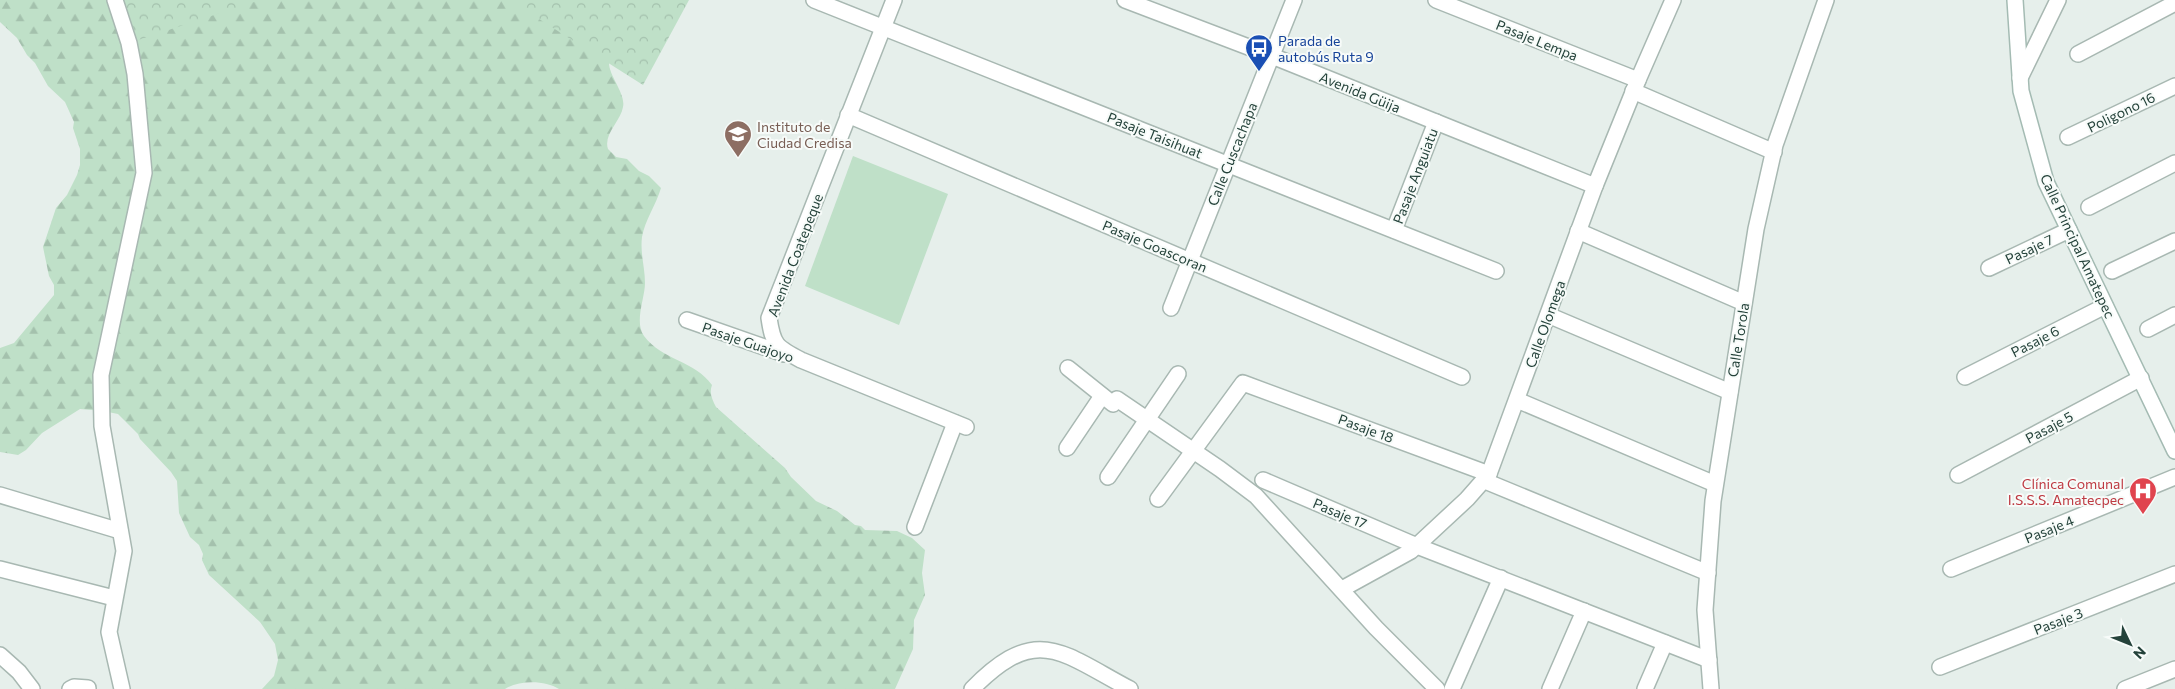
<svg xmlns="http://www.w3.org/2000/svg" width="2175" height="689" viewBox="0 0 2175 689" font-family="Commissioner,sans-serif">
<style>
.forest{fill:url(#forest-firs)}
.park{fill:url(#park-crowns)}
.pitch{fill:#bfe0c8}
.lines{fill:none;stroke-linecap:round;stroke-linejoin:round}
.street-casing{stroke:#a8b8b2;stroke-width:18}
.secondary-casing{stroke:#a4bbb3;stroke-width:18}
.street{stroke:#fff;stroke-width:15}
.secondary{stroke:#fff;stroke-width:15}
.labels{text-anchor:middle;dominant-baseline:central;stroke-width:4;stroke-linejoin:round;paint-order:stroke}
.transit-label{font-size:14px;fill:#164399;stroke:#f7fbf9;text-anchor:start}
.street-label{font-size:14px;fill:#24423a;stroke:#f7fbf9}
.education-label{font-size:14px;fill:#785e54;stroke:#f7fbf9;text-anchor:start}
.health-label{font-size:14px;fill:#be3a42;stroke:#f7fbf9;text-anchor:end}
</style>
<defs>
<pattern id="forest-firs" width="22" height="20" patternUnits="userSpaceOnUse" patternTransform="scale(1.25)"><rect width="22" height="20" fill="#bfe0c8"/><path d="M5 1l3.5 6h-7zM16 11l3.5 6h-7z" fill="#a4c1ad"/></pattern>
<pattern id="park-crowns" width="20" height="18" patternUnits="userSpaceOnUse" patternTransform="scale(1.25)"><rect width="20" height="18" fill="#bfe0c8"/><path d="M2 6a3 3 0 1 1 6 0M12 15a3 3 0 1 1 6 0" fill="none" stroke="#a4c1ad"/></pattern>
</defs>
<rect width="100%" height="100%" fill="#e6efeb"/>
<path class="forest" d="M 0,0 L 562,0 L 609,63 C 609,76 626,94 623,107 C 621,121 603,134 608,149 L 616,157 L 627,159 L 639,171 L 649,176 L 661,188 C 656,205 645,220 642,237 C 640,253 645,268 645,283 C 645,298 634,322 644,336 C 662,360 695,361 712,385 C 709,393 712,399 716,407 L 785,468 L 791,477 L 816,501 L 837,511 L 855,525 L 861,526 L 865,530 L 897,531 L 912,538 L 925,550 L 922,573 L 925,595 L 914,620 L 913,649 L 895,689 L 559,689 C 545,680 519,680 505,689 L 262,689 L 274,676 L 278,660 L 275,644 L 260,622 L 209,575 L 202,560 L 203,554 L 199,545 L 190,537 L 179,513 L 177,481 L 171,472 L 140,439 L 138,434 L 118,414 L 103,411 L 80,409 L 42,433 L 26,450 L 18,455 L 0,452 L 0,348 L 14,343 L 54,295 L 54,285 L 49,276 L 43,247 L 56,208 L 67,195 L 77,175 L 80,165 L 80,149 L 73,128 L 74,122 L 65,102 L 48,86 L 35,63 L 27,55 L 17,38 L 0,22 Z"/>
<g class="park">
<path d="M 115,0 L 260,0 L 129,43 Z"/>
<path d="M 509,0 L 689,0 L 643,85 Z"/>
</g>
<path class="pitch" d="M 853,156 L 948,194 L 899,325 L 805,286 Z"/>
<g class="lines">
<g class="street-casing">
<g id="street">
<path d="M 115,0 L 129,43 L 135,74 L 144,173 L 101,375 L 102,426 L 124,551 L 109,632 L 122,689"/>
<path d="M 814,0 L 1496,271"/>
<path d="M 894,0 L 769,318 C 773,345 776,347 801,360 L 966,427"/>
<path d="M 1125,0 L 1272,56 L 1595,186"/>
<path d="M 1436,0 L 1638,80"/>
<path d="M 2078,54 L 2175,3"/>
<path d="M 2020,78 L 2058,0"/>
<path d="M 1633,91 L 1774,152"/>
<path d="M 848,115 L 1462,377"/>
<path d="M 2068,137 L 2175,86"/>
<path d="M 2089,207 L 2175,163"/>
<path d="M 1394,230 L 1436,122"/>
<path d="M 1578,231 L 1744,303"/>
<path d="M 1989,268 L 2069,230"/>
<path d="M 2112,271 L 2175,241"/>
<path d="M 1171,308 L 1294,0"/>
<path d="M 1548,315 L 1730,392"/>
<path d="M 687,320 L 784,354"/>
<path d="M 2148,329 L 2175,315"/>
<path d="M 1068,368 L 1113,404 L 1117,399 L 1220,469 L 1256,496 L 1376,628 L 1437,689"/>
<path d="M 1965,377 L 2105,306"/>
<path d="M 1517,400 L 1715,484"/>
<path d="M 1067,448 L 1102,396"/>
<path d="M 1958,475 L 2141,378"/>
<path d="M 1108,477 L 1178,374"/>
<path d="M 1263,480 L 1417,546 L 1709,660"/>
<path d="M 1485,481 L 1708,573"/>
<path d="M 0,495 L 120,531"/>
<path d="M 1158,499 L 1243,383 L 1489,474"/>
<path d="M 915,527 L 955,423"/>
<path d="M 0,569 L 114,598"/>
<path d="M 1951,569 L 2175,477"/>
<path d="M 1342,589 L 1411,551 L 1467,499 L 1489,474 L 1595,186 L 1638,80 L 1673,0"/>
<path d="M 0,655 L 19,672 L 32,689"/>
<path d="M 1940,667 L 2175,574"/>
<path d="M 70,689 L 74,687 L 88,688"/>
<path d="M 972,689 C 1037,623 1060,652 1130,689"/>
<path d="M 1452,689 L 1501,578"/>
<path d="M 1550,689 L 1584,611"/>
<path d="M 1645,689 L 1665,643"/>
<path d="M 1711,689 L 1705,610 L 1713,501 L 1756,229 L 1775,145 L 1826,0"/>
<path d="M 2125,689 L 2175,669"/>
</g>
</g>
<g class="secondary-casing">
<path id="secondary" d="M 2015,0 L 2021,91 L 2046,182 L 2175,451"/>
</g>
<use href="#street" class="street"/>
<use href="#secondary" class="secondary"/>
</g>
<defs>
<g id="bus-pin" transform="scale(1.4375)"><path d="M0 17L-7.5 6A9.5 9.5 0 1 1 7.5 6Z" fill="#1a4fb4" stroke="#f7fbf9"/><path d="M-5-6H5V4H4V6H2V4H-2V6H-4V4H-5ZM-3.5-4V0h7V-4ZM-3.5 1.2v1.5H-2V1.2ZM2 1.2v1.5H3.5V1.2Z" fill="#fff"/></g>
<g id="school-pin" transform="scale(1.4375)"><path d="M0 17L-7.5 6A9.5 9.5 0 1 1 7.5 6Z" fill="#8d6e63" stroke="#f7fbf9"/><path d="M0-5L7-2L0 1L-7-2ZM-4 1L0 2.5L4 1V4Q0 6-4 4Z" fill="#fff"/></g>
<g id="hospital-pin" transform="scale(1.4375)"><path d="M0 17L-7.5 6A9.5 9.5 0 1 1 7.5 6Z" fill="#e0444e" stroke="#f7fbf9"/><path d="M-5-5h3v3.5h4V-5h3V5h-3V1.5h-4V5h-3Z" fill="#fff"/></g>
</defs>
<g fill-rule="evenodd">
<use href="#bus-pin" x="1259" y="48"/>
<use href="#school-pin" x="738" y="134"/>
<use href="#hospital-pin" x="2143" y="491"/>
</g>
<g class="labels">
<g class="transit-label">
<text x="1278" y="40">Parada de<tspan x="1278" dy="16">autobús Ruta 9</tspan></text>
</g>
<g class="street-label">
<text transform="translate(1537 40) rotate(22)">Pasaje Lempa</text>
<text transform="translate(1360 92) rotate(22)">Avenida Güija</text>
<text transform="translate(2121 112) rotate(-26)">Poligono 16</text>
<text transform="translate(1155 135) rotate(22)">Pasaje Taisihuat</text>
<text transform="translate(1232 154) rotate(-68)">Calle Cuscachapa</text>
<text transform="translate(1415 176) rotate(-69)">Pasaje Anguiatu</text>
<text transform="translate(1155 246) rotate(23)">Pasaje Goascoran</text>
<text transform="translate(2078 246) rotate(65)">Calle Principal Amatepec</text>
<text transform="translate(2029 249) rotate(-25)">Pasaje 7</text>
<text transform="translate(795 255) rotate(-69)">Avenida Coatepeque</text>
<text transform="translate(1545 324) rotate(-70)">Calle Olomega</text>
<text transform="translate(1738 340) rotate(-81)">Calle Torola</text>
<text transform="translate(2035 341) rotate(-27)">Pasaje 6</text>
<text transform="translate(748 342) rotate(19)">Pasaje Guajoyo</text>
<text transform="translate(2049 427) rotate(-28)">Pasaje 5</text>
<text transform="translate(1366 428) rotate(20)">Pasaje 18</text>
<text transform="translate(1340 513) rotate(23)">Pasaje 17</text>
<text transform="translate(2049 529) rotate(-22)">Pasaje 4</text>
<text transform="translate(2058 621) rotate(-21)">Pasaje 3</text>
</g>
<g class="education-label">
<text x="757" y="126">Instituto de<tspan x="757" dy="16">Ciudad Credisa</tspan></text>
</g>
<g class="health-label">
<text x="2124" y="483">Clínica Comunal<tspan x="2124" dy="16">I.S.S.S. Amatecpec</tspan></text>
</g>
</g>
<g transform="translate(2130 644) rotate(133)" stroke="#f7fbf9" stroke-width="4" paint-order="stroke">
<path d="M0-4L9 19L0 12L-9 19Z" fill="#24423a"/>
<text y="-8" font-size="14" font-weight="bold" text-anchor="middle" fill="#24423a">N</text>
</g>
</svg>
